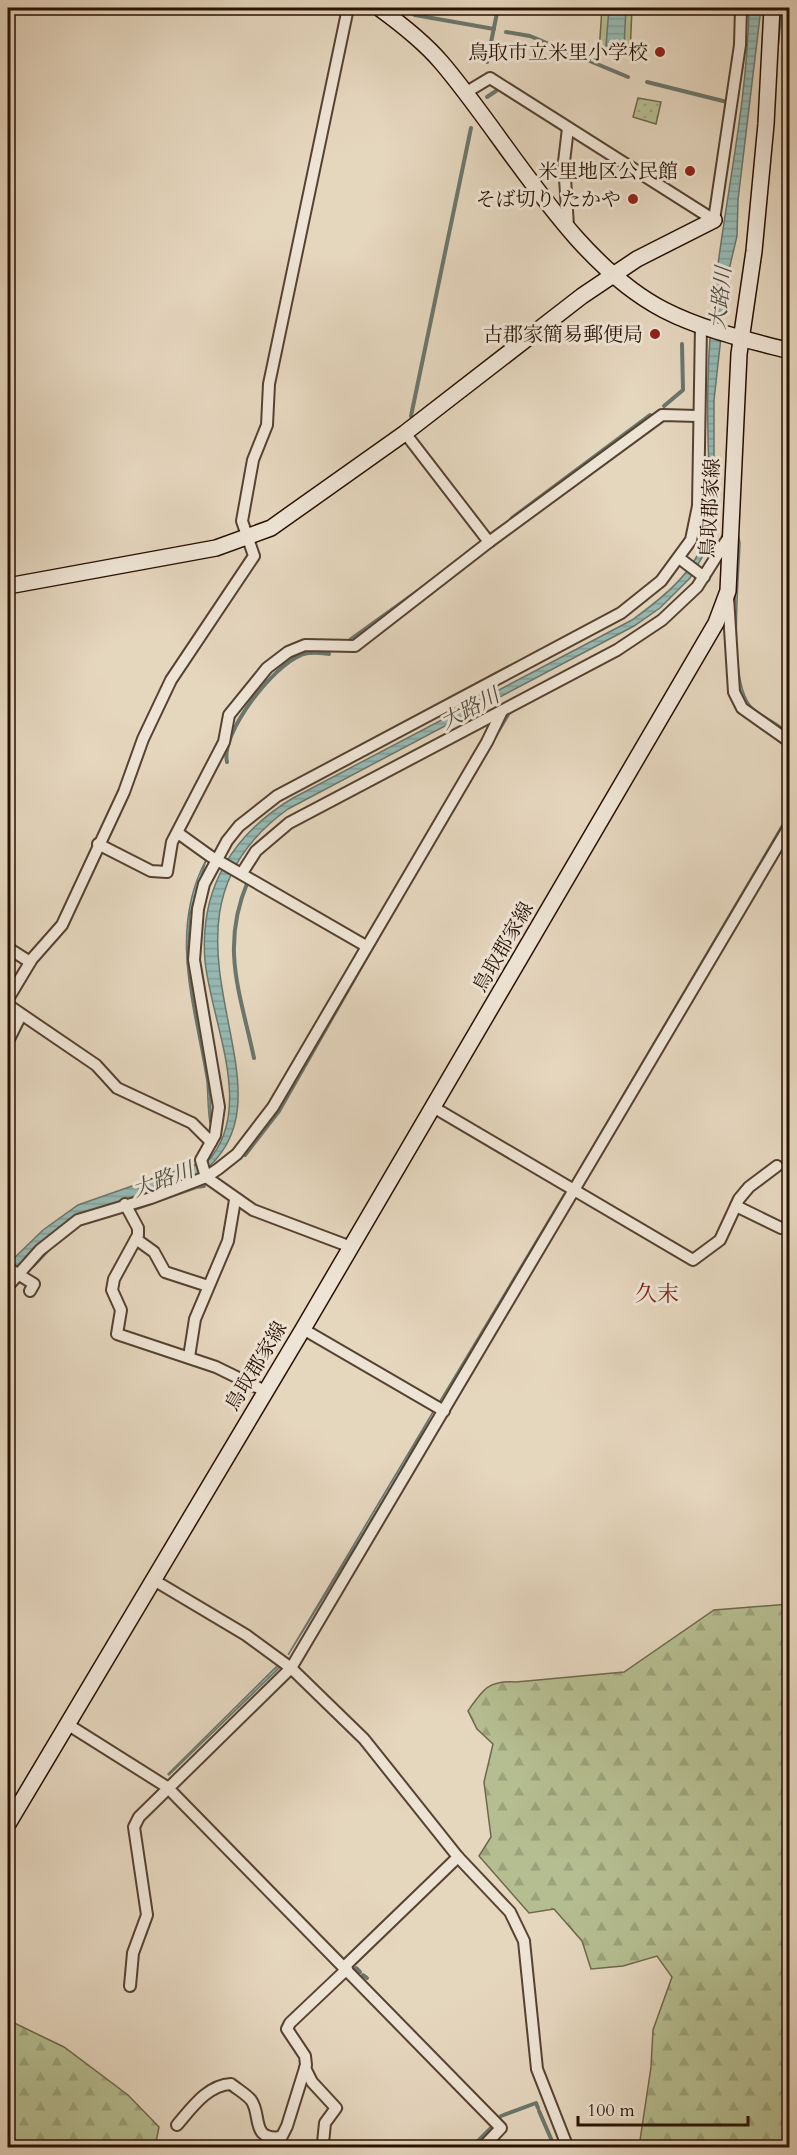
<svg xmlns="http://www.w3.org/2000/svg" width="797" height="2155" viewBox="0 0 797 2155" font-family="Cardo,'Noto Serif JP',serif">
<style>
.grass{fill:url(#grass-dots);stroke:#6e684a;stroke-width:1.5}
.forest{fill:url(#forest-firs);stroke:#6e684a;stroke-width:1.5}
.garden{fill:#b5be91;stroke:#6e684a;stroke-width:1.5}
.water{fill:url(#water-rules);stroke:#6a766c;stroke-width:1.5}
.lines{fill:none;stroke-linecap:round;stroke-linejoin:round}
.stream{stroke:#6a766c;stroke-width:4}
.street-casing{stroke:#564231;stroke-width:14}
.secondary-casing{stroke:#271102;stroke-width:18}
.street{stroke:#eee4d5;stroke-width:10}
.secondary{stroke:#eee4d5;stroke-width:15}
.poi-dot{fill:#8f2418;stroke:#eee4d5;stroke-width:2}
.labels{text-anchor:middle;dominant-baseline:central;stroke-width:6;stroke-linejoin:round;paint-order:stroke}
.poi-label{font-size:20px;fill:#271102;stroke:#eee4d5;text-anchor:end}
.street-label{font-size:20px;fill:#271102;stroke:#eee4d5}
.water-label{font-size:21px;font-style:italic;fill:#4e4c40;stroke:#eee4d5}
.quarter-label{font-size:22px;fill:#7a1f14;stroke:#eee4d5}
</style>
<defs>
<pattern id="grass-dots" width="8" height="8" patternUnits="userSpaceOnUse" patternTransform="scale(1.5)"><rect width="8" height="8" fill="#b5be91"/><path d="M2 2h.1M6 6h.1" fill="none" stroke="#9ca27b" stroke-width="1.8" stroke-linecap="round"/></pattern>
<pattern id="forest-firs" width="22" height="20" patternUnits="userSpaceOnUse" patternTransform="scale(1.5)"><rect width="22" height="20" fill="#b5be91"/><path d="M5 1l3.5 6h-7zM16 11l3.5 6h-7z" fill="#9ca27b"/></pattern>
<pattern id="water-rules" width="6" height="5" patternUnits="userSpaceOnUse" patternTransform="scale(1.5)"><rect width="6" height="5" fill="#96b9b3"/><path d="M0 2.5h6" fill="none" stroke="#819e98"/></pattern>
</defs>
<rect width="100%" height="100%" fill="#e5d6be"/>
<filter id="stains"><feTurbulence type="fractalNoise" baseFrequency=".00333" numOctaves="4"/><feColorMatrix values="0 0 0 0 .2 0 0 0 0 .09 0 0 0 0 .02 0 0 0 .5 -.17"/></filter>
<radialGradient id="worn" r=".72"><stop offset=".6" stop-color="#630" stop-opacity="0"/><stop offset="1" stop-color="#630" stop-opacity=".3"/></radialGradient>
<path class="grass" d="M 638,98 L 661,102 L 656,124 L 633,117 Z"/>
<g class="forest">
<path d="M 789,1604 L 789,2147 L 639,2147 L 651,2067 L 653,2030 L 672,1977 L 657,1956 L 623,1966 L 591,1969 L 582,1941 L 554,1909 L 529,1913 L 479,1856 L 491,1837 L 484,1782 L 493,1744 L 477,1729 L 468,1711 C 483,1689 489,1680 516,1682 L 624,1672 L 714,1610 Z"/>
<path d="M 8,2020 L 64,2047 L 128,2095 L 159,2127 L 155,2147 L 8,2147 Z"/>
</g>
<path class="garden" d="M 602,8 L 632,8 L 630,55 L 599,52 Z"/>
<g class="water">
<path d="M 609,8 L 626,8 L 624,47 L 606,46 Z"/>
<path d="M 749,8 L 761,8 L 738,200 L 737,236 L 728,274 L 714,400 L 714,528 L 704,554 L 690,578 L 660,608 L 634,626 L 288,809 C 125,926 312,1092 200,1174 C 195,1178 186,1180 179,1182 C 147,1195 113,1203 80,1214 C 51,1231 28,1254 8,1281 L 8,1264 L 43,1230 L 78,1205 L 189,1166 L 207,1162 C 256,1110 211,1022 205,961 C 199,888 233,834 293,798 L 632,620 C 661,599 696,572 705,536 C 714,505 708,468 708,436 C 707,395 708,354 712,314 C 722,211 747,112 749,8 Z"/>
<path d="M 738,533 L 740,543 C 739,578 728,678 750,705 C 760,717 783,723 789,736 C 777,727 757,719 748,706 C 725,675 738,574 738,533 Z"/>
<path d="M 789,813 L 575,1181 L 573,1180 Z"/>
<path d="M 206,860 L 190,914 L 187,963 L 210,1097 L 211,1126 C 208,1121 208,1092 207,1082 C 195,1007 168,931 206,860 Z"/>
<path d="M 564,1194 L 566,1195 L 440,1401 Z"/>
<path d="M 433,1412 L 391,1488 L 288,1655 Z"/>
<path d="M 278,1665 L 280,1667 L 169,1775 L 168,1774 Z"/>
</g>
<g class="lines">
<g class="stream">
<path d="M 405,8 L 415,15 L 494,29"/>
<path d="M 506,32 L 530,36 L 628,77"/>
<path d="M 777,46 L 781,8"/>
<path d="M 487,62 L 498,8"/>
<path d="M 647,82 L 727,102"/>
<path d="M 487,97 L 496,91"/>
<path d="M 664,406 L 683,390 L 682,344"/>
<path d="M 411,416 L 471,128"/>
<path d="M 512,518 L 650,415"/>
<path d="M 351,639 L 426,585"/>
<path d="M 494,738 L 510,711"/>
<path d="M 227,762 C 220,733 274,665 301,655 C 310,651 320,653 329,654"/>
<path d="M 248,881 C 220,947 240,992 254,1058"/>
<path d="M 245,1155 L 279,1111 L 377,939"/>
<path d="M 134,1209 L 196,1187 L 204,1186"/>
<path d="M 33,1266 L 48,1250"/>
<path d="M 356,1968 L 360,1972"/>
<path d="M 363,1975 L 367,1978"/>
<path d="M 539,2111 L 555,2148"/>
<path d="M 501,2116 L 536,2103 L 538,2108"/>
<path d="M 471,2148 L 491,2128"/>
</g>
<g class="street-casing">
<g id="street">
<path d="M 8,11 L 8,8"/>
<path d="M 465,93 L 490,78 L 714,220 L 740,45 L 741,8"/>
<path d="M 568,226 L 564,162 L 568,128"/>
<path d="M 405,433 L 489,542"/>
<path d="M 679,558 L 704,577"/>
<path d="M 728,597 L 734,692 L 742,708 L 790,742"/>
<path d="M 178,833 L 210,856 L 366,946"/>
<path d="M 98,844 L 151,871 L 167,872 L 172,842 L 224,742 L 229,715 L 267,668 L 288,652 L 305,645 L 355,646 L 489,542 L 662,415 L 698,416"/>
<path d="M 242,873 L 256,851 L 289,823 L 617,650 L 662,620 L 697,587 L 730,535"/>
<path d="M 8,948 L 30,962"/>
<path d="M 8,999 L 32,959 L 62,925 L 124,792 L 143,739 L 171,680 L 254,556 L 242,521 L 253,460 L 267,425 L 269,384 L 348,8"/>
<path d="M 8,1005 L 96,1065 L 117,1088 L 192,1123 L 211,1142"/>
<path d="M 8,1041 L 21,1015"/>
<path d="M 433,1107 L 693,1260 L 720,1240 L 739,1199 L 749,1187 L 777,1166"/>
<path d="M 125,1204 L 138,1228 L 138,1235 L 114,1279 L 112,1290 L 121,1310 L 117,1334 L 216,1367 L 265,1391"/>
<path d="M 736,1206 L 781,1228 L 790,1229"/>
<path d="M 136,1239 L 154,1252 L 165,1272 L 208,1286"/>
<path d="M 351,1247 L 253,1210 L 206,1177 L 201,1160 L 215,1135 L 219,1107 L 194,960 L 198,909 L 204,884 L 227,841 L 239,826 L 277,796 L 621,613 L 661,581 L 691,540 L 698,506 L 701,325"/>
<path d="M 8,1268 L 34,1284 L 30,1291"/>
<path d="M 8,1286 L 40,1250 L 78,1220 L 151,1198 L 206,1177 L 218,1169 L 237,1154 L 273,1107 L 487,742 L 502,711"/>
<path d="M 303,1329 L 444,1411"/>
<path d="M 189,1357 L 195,1319 L 228,1241 L 235,1200"/>
<path d="M 152,1579 L 246,1635 L 291,1668 L 364,1739 L 458,1857 L 510,1912 L 524,1941 L 537,2069 L 568,2148"/>
<path d="M 67,1724 L 167,1787 L 501,2128 L 482,2148"/>
<path d="M 345,1966 L 458,1857"/>
<path d="M 130,1986 L 133,1953 L 147,1915 L 134,1827 L 139,1817 L 291,1668 L 790,825"/>
<path d="M 305,2068 L 312,2082 L 336,2108 L 325,2123 L 323,2143"/>
<path d="M 177,2125 C 191,2109 207,2085 231,2084 C 237,2089 246,2094 251,2100 C 262,2114 250,2141 281,2137"/>
<path d="M 276,2148 L 287,2126 L 306,2065 L 305,2056 L 287,2029 L 290,2023 L 347,1969"/>
</g>
</g>
<g class="secondary-casing">
<g id="secondary">
<path d="M 379,8 C 401,24 423,41 441,62 C 508,140 571,262 664,310 C 703,330 748,340 790,351"/>
<path d="M 8,586 L 216,548 L 271,528 L 405,433 L 582,296 L 637,259 L 714,220"/>
<path d="M 8,1824 L 303,1329 L 716,623 L 728,591 L 739,354 L 754,251 L 766,124 L 772,8"/>
</g>
</g>
<use href="#street" class="street"/>
<use href="#secondary" class="secondary"/>
</g>
<g class="poi-dot">
<circle cx="660" cy="52" r="6"/>
<circle cx="690" cy="171" r="6"/>
<circle cx="633" cy="199" r="6"/>
<circle cx="655" cy="334" r="6"/>
</g>
<g class="labels">
<g class="poi-label">
<text x="648" y="52">鳥取市立米里小学校</text>
<text x="678" y="171">米里地区公民館</text>
<text x="621" y="199">そば切り たかや</text>
<text x="643" y="334">古郡家簡易郵便局</text>
</g>
<g class="street-label">
<text transform="translate(710 508) rotate(-87)">鳥取郡家線</text>
<text transform="translate(503 947) rotate(-60)">鳥取郡家線</text>
<text transform="translate(256 1366) rotate(-59)">鳥取郡家線</text>
</g>
<g class="water-label">
<text transform="translate(721 298) rotate(-84)">大路川</text>
<text transform="translate(470 709) rotate(-28)">大路川</text>
<text transform="translate(163 1180) rotate(-20)">大路川</text>
</g>
<g class="quarter-label">
<text x="657" y="1294">久末</text>
</g>
</g>
<rect width="797" height="2155" fill="none" stroke="#e5d6be" stroke-width="30"/>
<rect x="9" y="9" width="779" height="2137" fill="none" stroke="#271102" stroke-width="3"/>
<rect x="15" y="15" width="767" height="2125" fill="none" stroke="#271102" stroke-width="1.5"/>
<path d="M578 2116v9h170v-9" fill="none" stroke="#271102" stroke-width="3"/>
<text x="587" y="2116" font-size="18" fill="#271102" stroke="#eee4d5" stroke-width="4.5" paint-order="stroke">100 m</text>
<rect width="100%" height="100%" filter="url(#stains)"/>
<rect width="100%" height="100%" fill="url(#worn)"/>
</svg>
